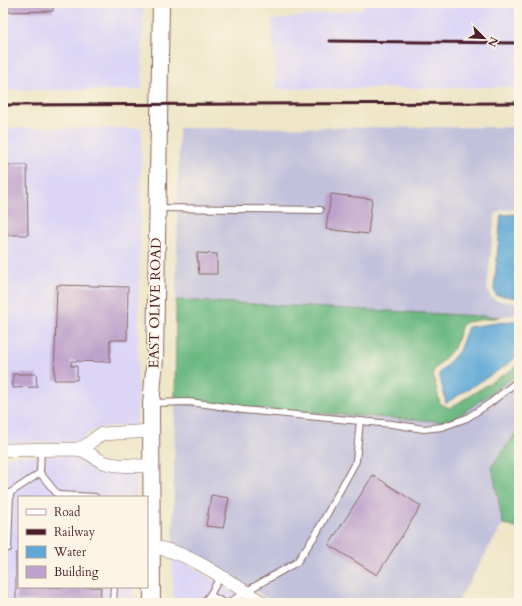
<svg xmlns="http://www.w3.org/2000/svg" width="522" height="606" viewBox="0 0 522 606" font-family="Cardo,serif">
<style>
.built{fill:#dcd5f6}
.industrial{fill:#c2c1dc}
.forest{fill:#6db983;stroke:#5c6c57}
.water{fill:#60a9d7;stroke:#556481}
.building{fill:#bea2cc}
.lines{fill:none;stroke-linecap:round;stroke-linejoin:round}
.service-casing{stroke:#846562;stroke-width:8}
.minor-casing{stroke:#846562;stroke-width:14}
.tertiary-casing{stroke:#846562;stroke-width:18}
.service{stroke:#fff;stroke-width:6}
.minor{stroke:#fff;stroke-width:13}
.tertiary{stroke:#fff;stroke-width:16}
.rail{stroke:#4a1f2b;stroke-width:3}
.labels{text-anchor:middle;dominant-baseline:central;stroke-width:3.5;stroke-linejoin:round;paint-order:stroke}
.street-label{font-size:14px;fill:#4a1f2b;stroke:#fcf5e5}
</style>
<rect width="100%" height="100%" fill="#fcf5e5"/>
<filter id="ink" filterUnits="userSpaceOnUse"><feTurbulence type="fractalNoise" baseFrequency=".025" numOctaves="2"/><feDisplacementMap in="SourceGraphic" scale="8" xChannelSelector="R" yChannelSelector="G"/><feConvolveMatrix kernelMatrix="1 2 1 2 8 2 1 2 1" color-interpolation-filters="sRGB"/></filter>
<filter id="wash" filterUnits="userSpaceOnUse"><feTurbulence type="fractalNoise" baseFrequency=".012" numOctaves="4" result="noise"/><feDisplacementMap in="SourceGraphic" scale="16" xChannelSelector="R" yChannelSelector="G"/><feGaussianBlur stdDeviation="0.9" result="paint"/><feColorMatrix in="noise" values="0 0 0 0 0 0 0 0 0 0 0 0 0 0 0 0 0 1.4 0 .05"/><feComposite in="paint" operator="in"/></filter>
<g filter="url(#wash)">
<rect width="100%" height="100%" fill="#efe6c8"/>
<g class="built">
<path d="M 3,3 L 143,3 L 142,90 L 3,90 Z"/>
<path d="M 364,3 L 519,3 L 519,87 L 278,89 L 276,86 L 272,20 L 364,9 Z"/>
<path d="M 3,128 L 142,128 L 137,425 L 101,427 L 90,432 L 81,441 L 77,442 L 3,443 Z"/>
<path d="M 73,455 L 87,458 L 94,465 L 105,470 L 137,472 L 136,497 L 19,497 L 19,587 L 134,587 L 134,603 L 3,603 L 3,456 Z"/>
<path d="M 173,557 L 182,561 L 251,603 L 173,603 Z"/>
</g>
<g class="industrial">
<path d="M 519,127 L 519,209 L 501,210 L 495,214 L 487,288 L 490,296 L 495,300 L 519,304 L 519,314 L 500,317 L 176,300 L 179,128 Z"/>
<path d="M 519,373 L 519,429 L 492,466 L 503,524 L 457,603 L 275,603 L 188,550 L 173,544 L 175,403 L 450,422 Z"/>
</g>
<g class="forest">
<path d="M 176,300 L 500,317 L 466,322 L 462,325 L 454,348 L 434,370 L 433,374 L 440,404 L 450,408 L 514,368 L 519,362 L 519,373 L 450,422 L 175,403 Z"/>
<path d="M 519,429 L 519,529 L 503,524 L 492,466 Z"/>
</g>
<g class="water">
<path d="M 519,214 L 519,298 L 496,295 L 494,289 L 501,215 Z"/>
<path d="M 519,320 L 519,353 L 510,363 L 446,403 L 439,374 L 459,351 L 468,327 Z"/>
</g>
<g id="blocks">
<g class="building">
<path d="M 3,3 L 53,3 L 53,11 L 3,12 Z"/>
<path d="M 3,165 L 27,165 L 28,235 L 3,235 Z"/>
<path d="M 331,194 L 372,199 L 368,234 L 326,229 Z"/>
<path d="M 197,253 L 217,254 L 217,274 L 199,274 Z"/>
<path d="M 57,285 L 128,287 L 127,340 L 110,340 L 110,362 L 71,361 L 71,366 L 77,366 L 77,380 L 54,380 Z"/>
<path d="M 13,374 L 36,374 L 37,387 L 13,388 Z"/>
<path d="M 373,475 L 421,506 L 377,575 L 329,545 Z"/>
<path d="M 211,495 L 229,498 L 223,528 L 206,526 Z"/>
<path d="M 16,553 L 19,553 L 19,587 L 101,587 L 100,600 L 16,601 Z"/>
</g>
</g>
</g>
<g filter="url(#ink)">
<use href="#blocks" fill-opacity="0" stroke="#846562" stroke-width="1"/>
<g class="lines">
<g class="service-casing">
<g id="service">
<path d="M 159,208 L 320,210"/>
<path d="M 153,403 L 188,402 L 213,405 L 243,410 L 392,424 L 424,429 L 442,427 L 467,418 L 490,403 L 519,380"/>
<path d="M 41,449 L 40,473 L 58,495 L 95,497"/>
<path d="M 3,493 L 10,493 L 40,473"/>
<path d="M 8,548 L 10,493"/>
<path d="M 210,595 L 224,603"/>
<path d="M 113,603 L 114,587"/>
<path d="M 203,603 L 210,595 L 220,577"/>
<path d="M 229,603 L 245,592 L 297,562 L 316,534 L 356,461 L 360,421"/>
</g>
</g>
<g class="minor-casing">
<g id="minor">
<path d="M 78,449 C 89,447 93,438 102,434 L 151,431"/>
<path d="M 3,450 L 78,449 C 90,451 95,460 106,463 C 119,467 136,465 150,466"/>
<path d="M 152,547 C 190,551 230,583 263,603"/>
</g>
</g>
<g class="tertiary-casing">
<path id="tertiary" d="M 152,603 L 151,405 L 155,358 L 161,3"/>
</g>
<use href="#service" class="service"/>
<use href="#minor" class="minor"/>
<use href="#tertiary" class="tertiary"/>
<g class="rail">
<path d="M 330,41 L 519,43"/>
<path d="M 3,105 L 519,103"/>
</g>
</g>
</g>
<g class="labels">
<g class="street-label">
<text transform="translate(155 303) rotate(-89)">EAST OLIVE ROAD</text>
</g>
</g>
<rect width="522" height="606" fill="none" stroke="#fcf5e5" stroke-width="16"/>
<rect x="18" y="496" width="130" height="92" fill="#fcf5e5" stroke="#b59f9b"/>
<rect x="26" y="509" width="20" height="6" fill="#ffffff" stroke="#b59f9b"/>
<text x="54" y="516" font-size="12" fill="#4a1f2b">Road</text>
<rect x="26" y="529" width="20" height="6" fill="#4a1f2b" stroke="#b59f9b"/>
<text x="54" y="536" font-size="12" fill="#4a1f2b">Railway</text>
<rect x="26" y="546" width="20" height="12" fill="#60a9d7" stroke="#b59f9b"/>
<text x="54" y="556" font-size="12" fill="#4a1f2b">Water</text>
<rect x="26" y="566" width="20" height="12" fill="#bea2cc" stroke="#b59f9b"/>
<text x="54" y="576" font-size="12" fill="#4a1f2b">Building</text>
<g transform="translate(484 38) rotate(114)" stroke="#fcf5e5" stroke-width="3" paint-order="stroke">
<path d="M0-3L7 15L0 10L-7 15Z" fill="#4a1f2b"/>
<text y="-6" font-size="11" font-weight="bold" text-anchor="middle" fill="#4a1f2b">N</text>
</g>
</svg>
